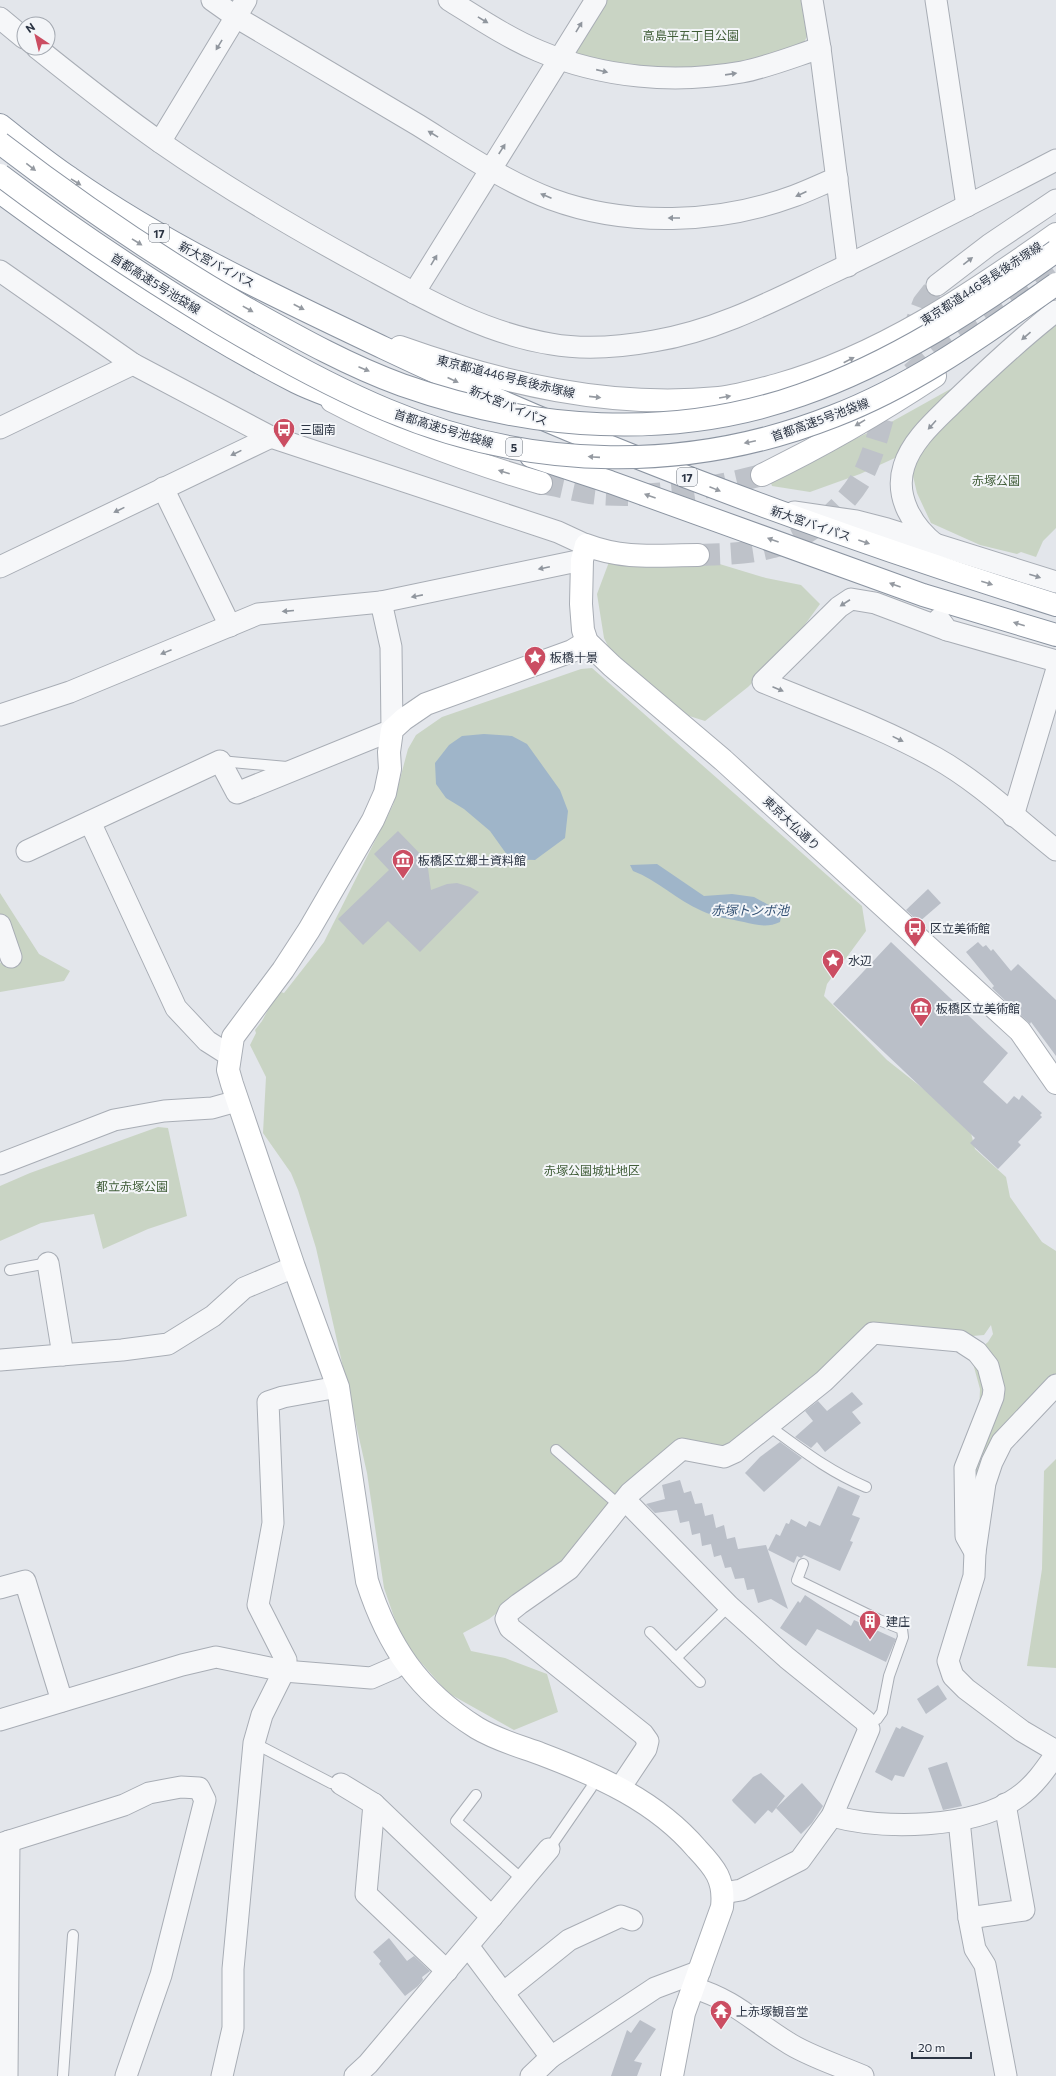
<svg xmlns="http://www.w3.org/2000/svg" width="1056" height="2076" viewBox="0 0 1056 2076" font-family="Commissioner,'Noto Sans JP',sans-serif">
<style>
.green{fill:#c9d4c4}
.water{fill:#9fb5c9}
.building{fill:#babfc8}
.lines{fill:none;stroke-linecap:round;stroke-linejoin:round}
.street-tunnel{stroke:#bec2c9;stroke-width:21;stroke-dasharray:21 10;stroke-linecap:butt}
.secondary-tunnel{stroke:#bec2c9;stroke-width:22;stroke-dasharray:22 11;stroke-linecap:butt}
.lane-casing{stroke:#a8adb5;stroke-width:12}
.street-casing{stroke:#a8adb5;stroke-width:23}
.secondary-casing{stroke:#a8adb5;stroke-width:24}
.highway-casing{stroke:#8b94a1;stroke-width:24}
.lane{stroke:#f6f7f9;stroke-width:10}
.street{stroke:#f6f7f9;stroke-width:21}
.secondary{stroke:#fff;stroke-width:22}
.highway{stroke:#fff;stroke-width:22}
.highway-bridge-casing{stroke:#8b94a1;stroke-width:24;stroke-linecap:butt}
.highway-bridge{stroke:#fff;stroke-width:22}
.oneway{fill:#90969e}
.oneway2{fill:#959aa1}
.labels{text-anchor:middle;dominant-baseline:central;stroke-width:4;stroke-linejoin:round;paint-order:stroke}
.shield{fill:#f3f5f8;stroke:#676e79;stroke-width:1}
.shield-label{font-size:11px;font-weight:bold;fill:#2b3443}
.park-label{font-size:12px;fill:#415e39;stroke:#f3f5f8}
.street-label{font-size:12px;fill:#2b3443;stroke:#f3f5f8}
.poi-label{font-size:12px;fill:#2b3443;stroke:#f3f5f8;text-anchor:start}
.water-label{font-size:13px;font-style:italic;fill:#365476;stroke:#f3f5f8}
</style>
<rect width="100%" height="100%" fill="#e3e6eb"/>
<g class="green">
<path d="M 604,0 L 804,0 L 808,35 L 803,44 L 752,61 L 691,69 L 634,67 L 578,56 L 575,48 Z"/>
<path d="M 1056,314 L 1056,528 L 1043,541 L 1036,557 L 1021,552 L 1017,554 L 980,545 L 931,523 L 917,493 L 909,459 L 897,457 L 860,474 L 810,492 L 772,486 L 765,466 L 827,452 L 893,421 L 954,387 Z"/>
<path d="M 672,552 L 713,562 L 766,578 L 801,585 L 820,604 L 790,645 L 748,687 L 705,721 L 664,708 L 614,658 L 604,638 L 597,594 L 609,562 Z"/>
<path d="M 592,668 L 862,906 L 866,931 L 827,984 L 824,996 L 887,1060 L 969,1125 L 975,1149 L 1006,1177 L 1010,1197 L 1042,1242 L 1056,1251 L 1056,1390 L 1032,1412 L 964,1517 L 979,1414 L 980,1389 L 971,1356 L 988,1342 L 993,1334 L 991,1325 L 984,1335 L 961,1337 L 868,1326 L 811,1381 L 724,1449 L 703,1443 L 564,1561 L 489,1619 L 463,1633 L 471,1651 L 505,1658 L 547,1674 L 558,1712 L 514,1730 L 448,1693 L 417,1658 L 411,1661 L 402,1640 L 384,1588 L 367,1473 L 316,1248 L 298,1190 L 291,1173 L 263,1133 L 266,1077 L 250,1045 L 256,1033 L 255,1030 L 262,1021 L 278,991 L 284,993 L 324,942 L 393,805 L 408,749 L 416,735 L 442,717 L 581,669 Z"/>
<path d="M 0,893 L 39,954 L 70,971 L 64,981 L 0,992 L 0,963 L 11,957 L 0,925 Z"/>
<path d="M 158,1127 L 168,1128 L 187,1216 L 148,1229 L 103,1249 L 94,1214 L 41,1223 L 0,1241 L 0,1186 L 30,1173 Z"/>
<path d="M 1056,1459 L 1056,1668 L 1027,1666 L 1042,1569 L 1044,1471 Z"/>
</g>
<g class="water">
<path d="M 484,734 L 512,736 L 527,744 L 560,790 L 568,811 L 565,838 L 535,860 L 510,859 L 490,831 L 464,809 L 446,798 L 436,784 L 435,763 L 449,745 L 462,736 Z"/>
<path d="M 657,864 L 704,896 L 732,894 L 754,897 L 776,909 L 781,917 L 780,922 C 768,928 756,925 744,922 C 730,919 714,917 702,911 C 677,900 657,880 633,871 L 630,865 Z"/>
</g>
<g class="building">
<path d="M 398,831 L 427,861 L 431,890 L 447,884 L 457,883 L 470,887 L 479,892 L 420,952 L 388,921 L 363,945 L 338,919 L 389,870 L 374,854 Z"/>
<path d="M 928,889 L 941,903 L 919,922 L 906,910 Z"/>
<path d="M 891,942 L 1008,1053 L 983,1082 L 1007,1104 L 1014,1096 L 1019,1100 L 1022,1095 L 1042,1113 L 1040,1115 L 1042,1117 L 1018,1142 L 1021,1145 L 998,1169 L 970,1143 L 975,1138 L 833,1004 Z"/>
<path d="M 978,942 L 983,947 L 986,945 L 991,951 L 993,949 L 1011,971 L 1018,964 L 1056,1000 L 1056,1056 L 1031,1022 L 1030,1024 L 992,988 L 994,986 L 966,952 Z"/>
<path d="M 852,1392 L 863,1404 L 852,1412 L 861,1423 L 825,1452 L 817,1442 L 811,1448 L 795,1437 L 813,1421 L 805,1411 L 818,1401 L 827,1411 Z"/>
<path d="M 780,1442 L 802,1458 L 764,1492 L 745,1473 L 760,1457 Z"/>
<path d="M 680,1480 L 684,1493 L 691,1491 L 695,1504 L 702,1503 L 705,1516 L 713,1514 L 716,1528 L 724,1525 L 727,1539 L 735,1537 L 738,1549 L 766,1545 L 788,1609 L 771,1599 L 758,1603 L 754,1589 L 747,1590 L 744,1578 L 735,1579 L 731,1567 L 725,1568 L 721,1555 L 714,1557 L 711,1544 L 702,1546 L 700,1533 L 692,1535 L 689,1521 L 680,1523 L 677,1510 L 655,1513 L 646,1504 L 665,1499 L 662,1485 Z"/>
<path d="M 838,1486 L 860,1496 L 852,1515 L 860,1518 L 850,1541 L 853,1542 L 840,1571 L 804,1555 L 801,1558 L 797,1556 L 794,1563 L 768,1550 L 776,1534 L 780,1536 L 786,1523 L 789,1524 L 791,1519 L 806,1527 L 809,1521 L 820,1526 Z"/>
<path d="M 805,1595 L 851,1626 L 854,1620 L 896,1639 L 886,1662 L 817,1629 L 806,1646 L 780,1628 L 798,1601 L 800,1603 Z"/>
<path d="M 938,1685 L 947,1699 L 926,1714 L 917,1699 Z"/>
<path d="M 902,1726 L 924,1736 L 904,1777 L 895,1775 L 892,1781 L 875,1772 L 896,1727 L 900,1729 Z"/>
<path d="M 947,1762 L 962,1806 L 943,1810 L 928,1768 Z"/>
<path d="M 761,1773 L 785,1796 L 776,1808 L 802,1783 L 823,1806 L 812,1823 L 801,1834 L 776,1808 L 772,1813 L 768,1810 L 755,1824 L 733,1802 L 732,1800 L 753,1777 Z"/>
<path d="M 389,1938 L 407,1961 L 414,1956 L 430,1971 L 422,1977 L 423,1980 L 418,1986 L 405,1996 L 379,1964 L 381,1961 L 373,1952 Z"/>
<path d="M 640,2020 L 656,2029 L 634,2061 L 642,2063 L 637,2076 L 611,2076 L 627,2030 L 631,2033 Z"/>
</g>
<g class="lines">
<g class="street-tunnel">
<path d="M 910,337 L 923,303 L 937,285"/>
<path d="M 911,373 L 939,349 L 1056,268"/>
</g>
<g class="secondary-tunnel">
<path d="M 541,483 C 560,486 579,492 598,494 C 656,498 707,489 762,475"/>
<path d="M 698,555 C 723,554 749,554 773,547 C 808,538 843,509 861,479 C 873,457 879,431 886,407"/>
</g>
<g class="lane-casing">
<g id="lane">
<path d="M 220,761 L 287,767"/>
<path d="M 10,1270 L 48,1263"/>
<path d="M 769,1426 C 802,1450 828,1471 866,1487"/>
<path d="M 556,1450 L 620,1506"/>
<path d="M 803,1564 L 797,1580 L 879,1620 L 902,1629 L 903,1637 L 889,1676 L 882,1712 L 877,1719 L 867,1724"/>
<path d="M 650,1632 L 700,1682"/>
<path d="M 676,1658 L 729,1606"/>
<path d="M 254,1743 L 331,1783"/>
<path d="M 476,1795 L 456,1821 L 523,1880"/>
<path d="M 549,1849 L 591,1788 L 595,1776"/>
<path d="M 63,2076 L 73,1935"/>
</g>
</g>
<g class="street-casing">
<g id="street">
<path d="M 212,0 L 236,17 C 296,53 357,89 418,125 C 460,151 504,181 551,199 C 627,227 718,224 794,196 C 808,191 822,184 837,178"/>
<path d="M 449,0 C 478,18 508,38 539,51 C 603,78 674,84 742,72 C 768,67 795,56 820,48"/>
<path d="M 812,0 L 820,48 L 848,266"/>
<path d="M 936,0 L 967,206"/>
<path d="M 0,18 L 24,38"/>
<path d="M 37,48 C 77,80 118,113 160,142 C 226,188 296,229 366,267 C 425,299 484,333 551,344 C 584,350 621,347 654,341 C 715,331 769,303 825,276 C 903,239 979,200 1056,160"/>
<path d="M 160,142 L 246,0"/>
<path d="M 0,271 L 133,364 L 271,437 L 558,532 L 586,545"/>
<path d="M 937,285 L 989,245 L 1056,200"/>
<path d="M 414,293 L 596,0"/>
<path d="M 0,428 L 133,364"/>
<path d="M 163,488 L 230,626"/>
<path d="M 794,512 L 856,521 L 887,529 L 1056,582"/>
<path d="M 936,545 C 913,527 894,497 904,466 C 912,440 936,420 954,402 C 987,370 1020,339 1056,311"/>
<path d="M 0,567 L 271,437"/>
<path d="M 939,619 L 947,630 L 1056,661"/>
<path d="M 947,630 L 875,603 L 851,599 L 839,607 L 763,682 C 821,706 881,727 936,758 C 979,782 1017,819 1056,850"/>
<path d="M 0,715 L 70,692 L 258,614 L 381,602 L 582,560"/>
<path d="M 1013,816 L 1056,672"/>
<path d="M 90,822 L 176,1008 L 207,1041 L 229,1055"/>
<path d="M 27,851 L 220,761 L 237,793 L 392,730 L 391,647 L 381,602"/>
<path d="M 0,925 L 11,957"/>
<path d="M 0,1164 L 114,1120 L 164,1111 L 212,1108 L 237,1101"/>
<path d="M 48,1263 L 63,1355"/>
<path d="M 0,1360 L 122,1350 L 168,1344 L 213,1316 L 244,1288 L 294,1267"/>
<path d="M 1056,1385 L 1002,1442 L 992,1462 L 985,1483 L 975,1552 L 974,1576 L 948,1661 L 953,1676 L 966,1689 L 1022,1731 L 1056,1751"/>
<path d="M 626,1501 L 729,1606 L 787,1658 L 865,1721 L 869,1729 L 832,1816 L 800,1860 L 741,1890 L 723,1893"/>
<path d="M 0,1588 L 25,1581 L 62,1701"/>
<path d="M 0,1720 L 182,1665 L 216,1657 L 284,1671 L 371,1678 L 394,1668 L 404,1661"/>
<path d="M 341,1784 L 374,1804 L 492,1917"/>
<path d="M 620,1788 L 646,1749 L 648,1741 L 643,1734 L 510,1628 L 506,1619 L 509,1612 L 519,1604 L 569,1569 L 630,1493 L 682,1449 L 724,1457 L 735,1452 L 824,1381 L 873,1333 L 960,1341 L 977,1352 L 988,1366 L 994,1389 L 993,1397 L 965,1468 L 966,1536 L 975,1552"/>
<path d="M 374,1804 L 366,1894 L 447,1971"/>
<path d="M 832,1816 C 883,1830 974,1829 1018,1797 C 1034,1786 1045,1770 1056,1754"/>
<path d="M 959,1820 L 969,1918 L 975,1949 L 985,1965 L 1006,2076"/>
<path d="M 0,1844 L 124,1805 L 149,1793 L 181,1787 L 199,1788 L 205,1800 L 161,1975 L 126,2076"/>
<path d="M 969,1918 L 1024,1910 L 1005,1804"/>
<path d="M 468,1946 L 551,2057"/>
<path d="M 694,1988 C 734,2000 753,2021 787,2042 C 806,2055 840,2066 863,2076"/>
<path d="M 503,1993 L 569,1940 L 621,1916 L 632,1920"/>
<path d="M 7,2076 L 9,1841"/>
<path d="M 222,2076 L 233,2028 L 233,1969 L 254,1743 L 262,1715 L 284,1671 L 286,1660 L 258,1605 L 273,1523 L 268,1402 L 283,1397 L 338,1387"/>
<path d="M 355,2076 L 368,2064 L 549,1849"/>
<path d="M 531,2076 L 551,2057 L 655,1988 L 700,1971"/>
</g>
</g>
<g class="secondary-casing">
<g id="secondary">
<path d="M 400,347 C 501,383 610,409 719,398 C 738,396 758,390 777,385 C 880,356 970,295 1056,234"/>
<path d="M 332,401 C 398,436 469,462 541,483"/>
<path d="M 762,475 C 822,446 879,413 935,376"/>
<path d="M 698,555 C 657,555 625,560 586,545 L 582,560 L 581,604 L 583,630 L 587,642 L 612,666 L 723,760 L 1020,1031 L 1056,1083"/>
<path d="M 587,642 L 572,651 L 426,704 L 404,719 L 392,730 L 389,752 L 390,769 L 385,793 L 373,820 L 309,930 L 283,970 L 233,1037 L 228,1070 L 232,1084 L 294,1267 L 338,1387 L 367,1581 C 388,1646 418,1691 477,1728 C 497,1740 519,1746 541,1754 C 599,1776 656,1801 697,1849 C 715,1868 725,1880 722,1907 L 684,2013 L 672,2076"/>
</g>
</g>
<g class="highway-casing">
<g id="highway">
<path d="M 0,125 C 23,143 46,162 70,178 C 167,246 277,297 384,348 C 601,451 827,533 1056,605"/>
<path d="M 0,192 C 94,261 192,329 296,382 C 314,391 334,397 352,405"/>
<path d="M 531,456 L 610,482 L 923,595 L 1056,635"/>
</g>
</g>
<use href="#lane" class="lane"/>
<use href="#street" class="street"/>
<use href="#secondary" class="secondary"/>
<use href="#highway" class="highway"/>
<g class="highway-bridge-casing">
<g id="highway-bridge">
<path d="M 0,143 C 78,203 159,258 244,307 C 296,336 347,365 402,385 C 530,430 671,441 801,395 C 893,363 977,308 1056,251"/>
<path d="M 0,175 C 71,229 144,277 220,323 C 274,355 329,386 387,410 C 531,471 689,473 834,416 C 915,385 986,333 1056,284"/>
</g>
</g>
<use href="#highway-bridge" class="highway-bridge"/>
</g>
<defs><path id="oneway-solid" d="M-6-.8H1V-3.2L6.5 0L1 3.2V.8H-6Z"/></defs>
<g class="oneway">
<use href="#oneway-solid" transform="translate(483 20) rotate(31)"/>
<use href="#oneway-solid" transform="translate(579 27) rotate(-59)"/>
<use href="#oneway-solid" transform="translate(219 45) rotate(121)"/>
<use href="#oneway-solid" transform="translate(602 71) rotate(13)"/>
<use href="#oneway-solid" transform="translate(731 74) rotate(-8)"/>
<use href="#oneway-solid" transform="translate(433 134) rotate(-149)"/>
<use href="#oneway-solid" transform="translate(502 149) rotate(-57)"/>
<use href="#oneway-solid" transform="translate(801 194) rotate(156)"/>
<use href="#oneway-solid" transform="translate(546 196) rotate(-157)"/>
<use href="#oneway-solid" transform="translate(674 218) rotate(-180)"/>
<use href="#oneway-solid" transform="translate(434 260) rotate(-59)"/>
<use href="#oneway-solid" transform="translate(968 261) rotate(-38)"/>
<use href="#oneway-solid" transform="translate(1026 336) rotate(139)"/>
<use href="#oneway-solid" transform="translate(932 425) rotate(132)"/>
<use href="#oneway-solid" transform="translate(236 453) rotate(154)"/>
<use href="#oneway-solid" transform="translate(119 510) rotate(154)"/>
<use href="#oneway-solid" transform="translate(544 568) rotate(168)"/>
<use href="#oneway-solid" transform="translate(1035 576) rotate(17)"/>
<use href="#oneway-solid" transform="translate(417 596) rotate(169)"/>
<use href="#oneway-solid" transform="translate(845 603) rotate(147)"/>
<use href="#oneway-solid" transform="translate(288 611) rotate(175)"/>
<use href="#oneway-solid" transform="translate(166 652) rotate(158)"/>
<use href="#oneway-solid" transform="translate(778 689) rotate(23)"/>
<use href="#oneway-solid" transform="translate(898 739) rotate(26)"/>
</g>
<g class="oneway2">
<use href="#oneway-solid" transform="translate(31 167) rotate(38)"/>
<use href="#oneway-solid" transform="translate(76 182) rotate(32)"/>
<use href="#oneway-solid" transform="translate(137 242) rotate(32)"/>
<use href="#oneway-solid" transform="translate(299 307) rotate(27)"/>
<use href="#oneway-solid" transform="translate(248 309) rotate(29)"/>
<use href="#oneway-solid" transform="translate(849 360) rotate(-27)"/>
<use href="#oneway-solid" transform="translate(364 369) rotate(23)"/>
<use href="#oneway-solid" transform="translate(453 380) rotate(25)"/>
<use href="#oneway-solid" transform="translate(595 397) rotate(6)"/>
<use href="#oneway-solid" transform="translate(725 397) rotate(-10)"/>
<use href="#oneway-solid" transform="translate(860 423) rotate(149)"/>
<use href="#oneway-solid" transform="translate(750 442) rotate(168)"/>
<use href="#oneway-solid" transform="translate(594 457) rotate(-176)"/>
<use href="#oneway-solid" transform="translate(504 472) rotate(-163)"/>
<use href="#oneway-solid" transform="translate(715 489) rotate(22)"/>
<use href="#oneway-solid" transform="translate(650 496) rotate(-160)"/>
<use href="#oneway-solid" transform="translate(773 540) rotate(-160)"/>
<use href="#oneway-solid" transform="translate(864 542) rotate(19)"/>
<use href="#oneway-solid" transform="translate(987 583) rotate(17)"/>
<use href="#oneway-solid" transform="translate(895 585) rotate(-160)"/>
<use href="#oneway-solid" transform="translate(1019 624) rotate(-163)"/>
</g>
<defs>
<g id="bus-pin" transform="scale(1.15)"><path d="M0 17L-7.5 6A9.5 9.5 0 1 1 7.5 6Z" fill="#cb4d62" stroke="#f3f5f8"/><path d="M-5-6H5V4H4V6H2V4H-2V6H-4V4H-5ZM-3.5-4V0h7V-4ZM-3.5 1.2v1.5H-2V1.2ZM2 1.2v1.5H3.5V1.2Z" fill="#fff"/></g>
<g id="sight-pin" transform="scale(1.15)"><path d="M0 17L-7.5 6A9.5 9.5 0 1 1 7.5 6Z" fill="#cb4d62" stroke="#f3f5f8"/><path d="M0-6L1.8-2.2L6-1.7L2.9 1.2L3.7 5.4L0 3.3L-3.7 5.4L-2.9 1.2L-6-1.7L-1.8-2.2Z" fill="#fff"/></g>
<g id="museum-pin" transform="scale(1.15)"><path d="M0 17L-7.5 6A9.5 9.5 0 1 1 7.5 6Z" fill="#cb4d62" stroke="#f3f5f8"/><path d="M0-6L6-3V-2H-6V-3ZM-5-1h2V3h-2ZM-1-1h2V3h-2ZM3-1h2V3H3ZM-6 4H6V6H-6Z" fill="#fff"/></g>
<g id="building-pin" transform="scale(1.15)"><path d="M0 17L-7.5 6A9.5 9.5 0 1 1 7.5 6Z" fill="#cb4d62" stroke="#f3f5f8"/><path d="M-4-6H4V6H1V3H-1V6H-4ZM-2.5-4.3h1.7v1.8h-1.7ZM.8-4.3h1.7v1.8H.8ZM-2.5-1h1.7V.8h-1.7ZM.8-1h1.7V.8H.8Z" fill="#fff"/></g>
<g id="temple-pin" transform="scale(1.15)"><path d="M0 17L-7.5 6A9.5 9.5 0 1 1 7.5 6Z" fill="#cb4d62" stroke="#f3f5f8"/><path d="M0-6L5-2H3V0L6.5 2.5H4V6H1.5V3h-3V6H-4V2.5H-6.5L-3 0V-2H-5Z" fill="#fff"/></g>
</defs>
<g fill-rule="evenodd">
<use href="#bus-pin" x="284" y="429"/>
<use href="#sight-pin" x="535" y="657"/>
<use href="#museum-pin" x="403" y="860"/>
<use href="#bus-pin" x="915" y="928"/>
<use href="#sight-pin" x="833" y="960"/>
<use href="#museum-pin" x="921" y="1008"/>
<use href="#building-pin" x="870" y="1621"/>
<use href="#temple-pin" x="721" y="2011"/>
</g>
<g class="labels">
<g class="shield">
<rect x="149" y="224" width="20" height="18" rx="3"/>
<rect x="506" y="438" width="16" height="18" rx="3"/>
<rect x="677" y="468" width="20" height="18" rx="3"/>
</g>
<g class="shield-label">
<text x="159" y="233">17</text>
<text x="514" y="447">5</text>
<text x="687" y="477">17</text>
</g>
<g class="park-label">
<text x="691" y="35">高島平五丁目公園</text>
<text x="996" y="480">赤塚公園</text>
<text x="592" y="1170">赤塚公園城址地区</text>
<text x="132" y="1186">都立赤塚公園</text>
</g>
<g class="street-label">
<text transform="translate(217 264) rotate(28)">新大宮バイパス</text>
<text transform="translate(156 283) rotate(32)">首都高速5号池袋線</text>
<text transform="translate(981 283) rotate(-33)">東京都道446号長後赤塚線</text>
<text transform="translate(506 376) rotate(14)">東京都道446号長後赤塚線</text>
<text transform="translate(509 405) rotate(23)">新大宮バイパス</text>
<text transform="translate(820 419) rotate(-20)">首都高速5号池袋線</text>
<text transform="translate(444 428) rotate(17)">首都高速5号池袋線</text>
<text transform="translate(811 523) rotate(19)">新大宮バイパス</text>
<text transform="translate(792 823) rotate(43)">東京大仏通り</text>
</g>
<g class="poi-label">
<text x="300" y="429">三園南</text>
<text x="550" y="657">板橋十景</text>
<text x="418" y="860">板橋区立郷土資料館</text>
<text x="930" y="928">区立美術館</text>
<text x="848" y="960">水辺</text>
<text x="936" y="1008">板橋区立美術館</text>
<text x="886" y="1621">建庄</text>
<text x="736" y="2011">上赤塚観音堂</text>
</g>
<g class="water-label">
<text x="750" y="910">赤塚トンボ池</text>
</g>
</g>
<g transform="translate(36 36) rotate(325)"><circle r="19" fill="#f3f5f8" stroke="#a3a8b0"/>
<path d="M0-3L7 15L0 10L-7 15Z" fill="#cb4d62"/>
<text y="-6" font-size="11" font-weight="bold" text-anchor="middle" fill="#2b3443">N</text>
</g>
<path d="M912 2052v6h59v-6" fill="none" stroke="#2b3443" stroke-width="2"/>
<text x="918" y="2052" font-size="12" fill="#2b3443" stroke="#f3f5f8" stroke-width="3" paint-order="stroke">20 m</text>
</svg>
